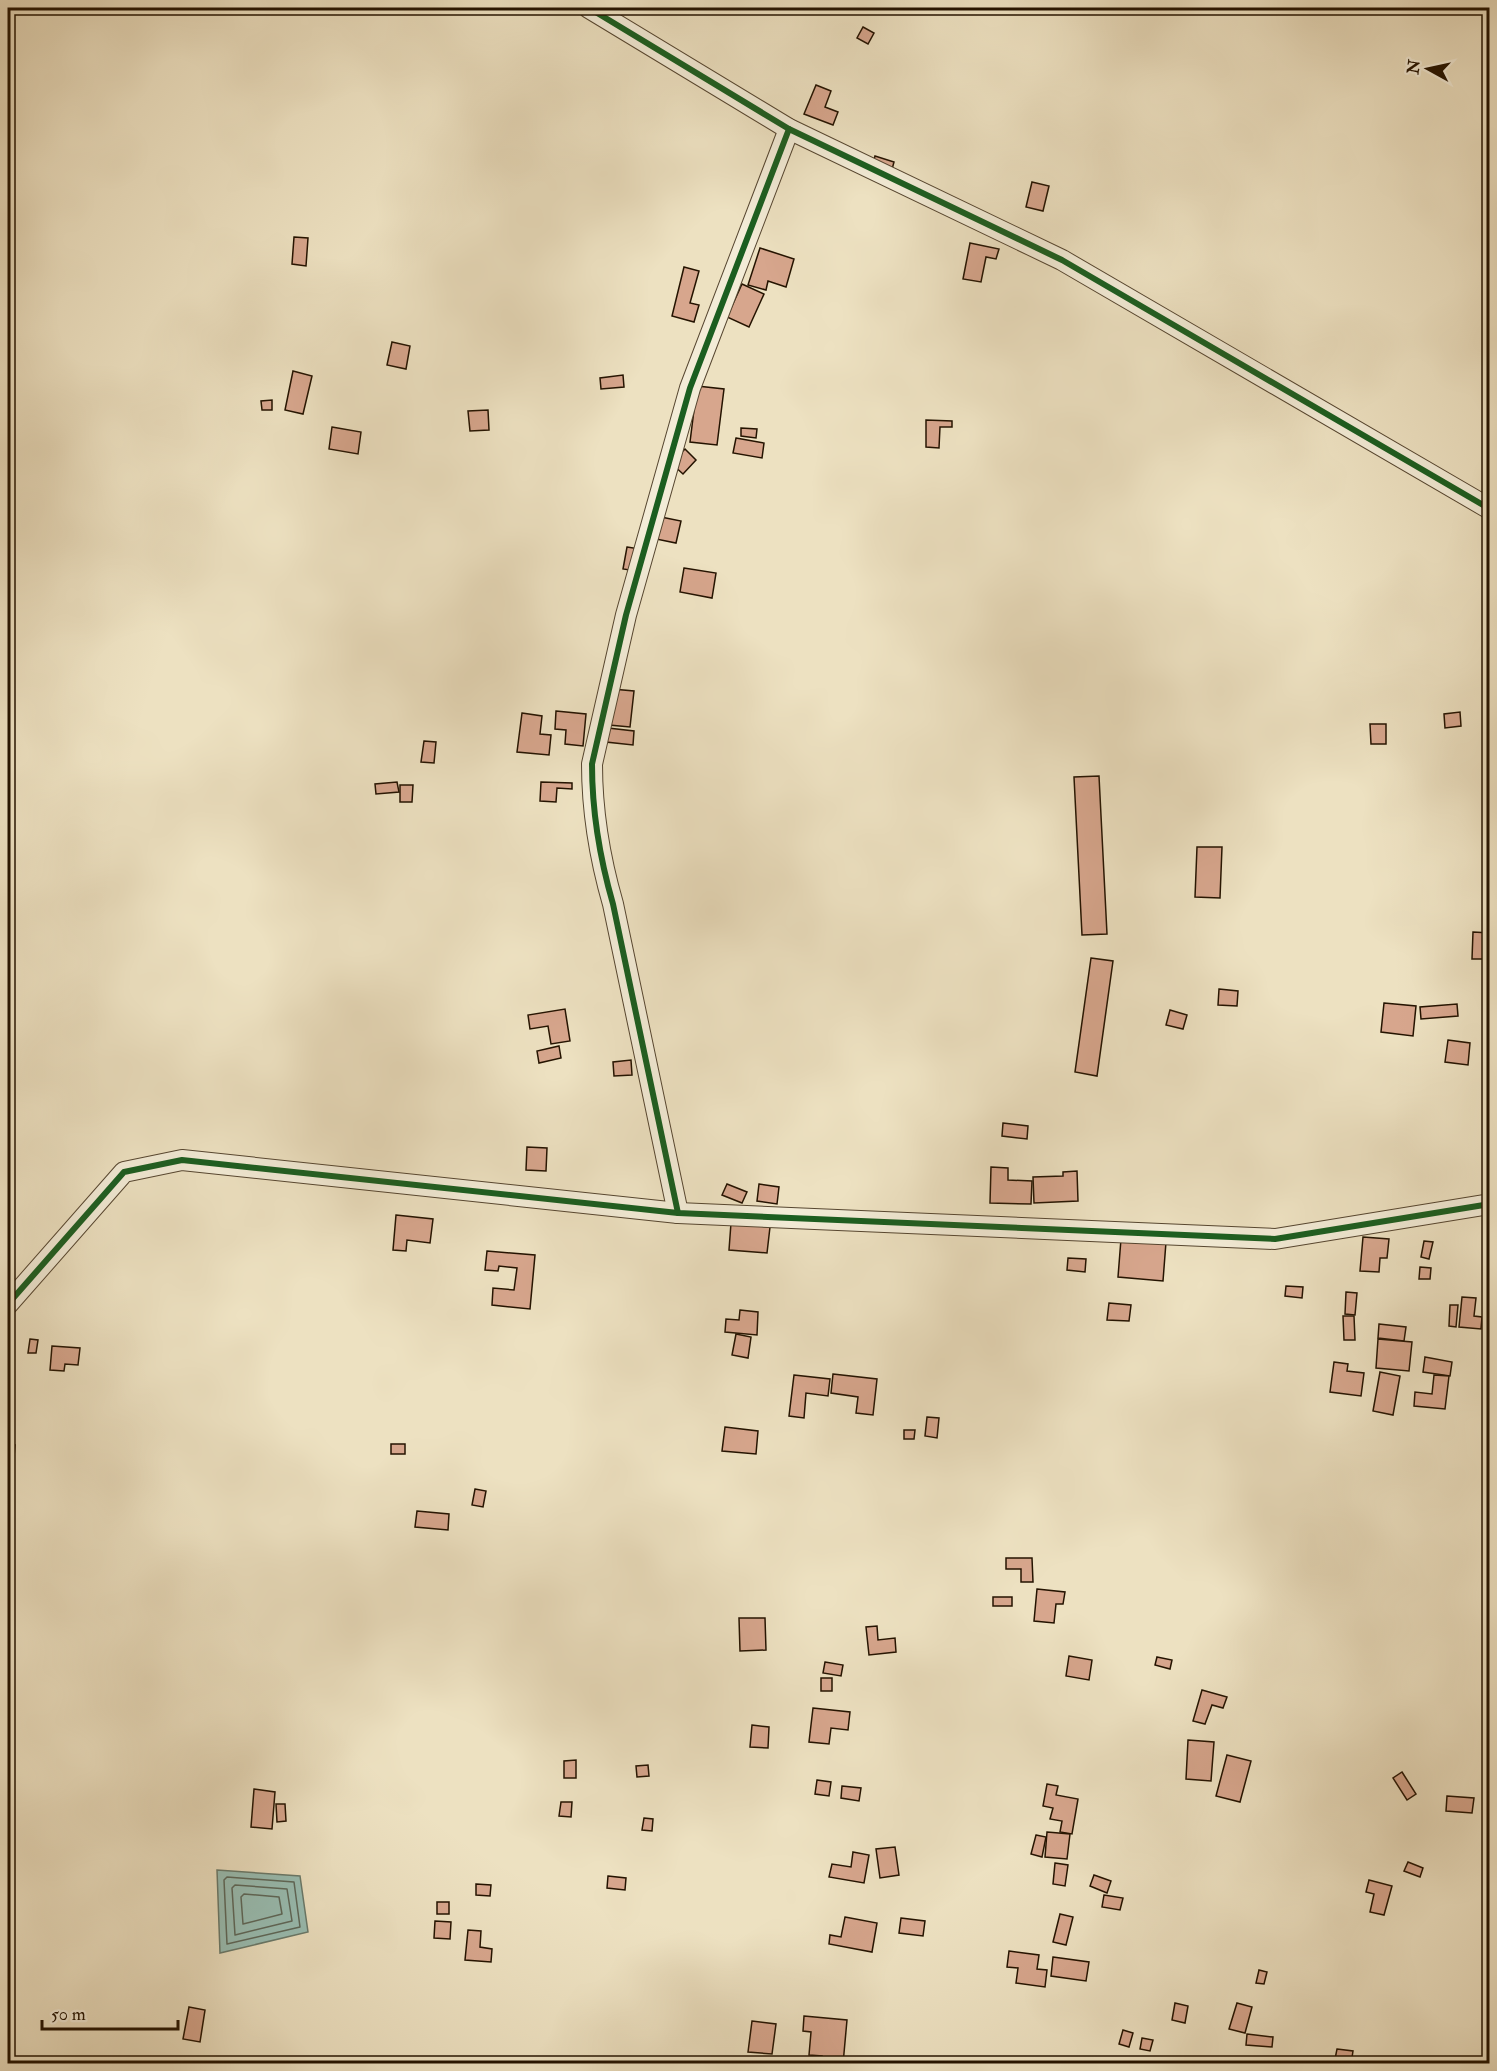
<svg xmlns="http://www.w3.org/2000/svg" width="1497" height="2071" viewBox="0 0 1497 2071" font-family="'IM FELL Double Pica',serif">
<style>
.water{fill:#99beb3;stroke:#6a7a6b;stroke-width:1.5}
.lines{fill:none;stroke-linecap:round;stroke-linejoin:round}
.shore{stroke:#5e685a;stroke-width:1.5}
.building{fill:#d7a68d;stroke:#241300;stroke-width:1.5}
.minor-casing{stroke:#564630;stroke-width:22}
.minor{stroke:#f3ecd7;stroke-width:20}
.cycleway-casing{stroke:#f3ecd7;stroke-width:10}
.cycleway{stroke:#1b5e20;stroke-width:6}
</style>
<rect width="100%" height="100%" fill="#ede1c1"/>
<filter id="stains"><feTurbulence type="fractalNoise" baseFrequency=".00333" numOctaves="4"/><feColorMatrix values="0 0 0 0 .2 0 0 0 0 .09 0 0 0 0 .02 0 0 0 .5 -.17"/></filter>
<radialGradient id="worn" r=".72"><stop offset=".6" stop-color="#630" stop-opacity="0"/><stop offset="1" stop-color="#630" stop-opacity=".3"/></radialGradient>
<path class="water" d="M 217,1870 L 300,1876 L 308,1932 L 220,1953 Z"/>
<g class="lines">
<g class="shore">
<path d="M 227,1877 L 294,1882 L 300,1927 L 227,1944 L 224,1880 Z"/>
<path d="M 235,1885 L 287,1889 L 292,1921 L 235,1935 L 232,1888 Z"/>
<path d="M 244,1894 L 279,1897 L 282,1914 L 243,1924 L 241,1897 Z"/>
</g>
</g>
<g class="building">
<path d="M 863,27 L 874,33 L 868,44 L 857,38 Z"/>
<path d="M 816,85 L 831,91 L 825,107 L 838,112 L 833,125 L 804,114 Z"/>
<path d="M 875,156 L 894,162 L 891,173 L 872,167 Z"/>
<path d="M 1032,182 L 1049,186 L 1043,211 L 1026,207 Z"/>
<path d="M 294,237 L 308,238 L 306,266 L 292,264 Z"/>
<path d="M 970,243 L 999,249 L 996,259 L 986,257 L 981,282 L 963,279 Z"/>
<path d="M 760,248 L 794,259 L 786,287 L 768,281 L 766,290 L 748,285 Z"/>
<path d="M 684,267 L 699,271 L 690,303 L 699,305 L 694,322 L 672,316 Z"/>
<path d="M 742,284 L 764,294 L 749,327 L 727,317 Z"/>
<path d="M 392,342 L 410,346 L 406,369 L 387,365 Z"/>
<path d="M 293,371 L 312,376 L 303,414 L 285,410 Z"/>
<path d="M 623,375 L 624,387 L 601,389 L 600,378 Z"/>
<path d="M 697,386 L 724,389 L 717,445 L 690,442 Z"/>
<path d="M 272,400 L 272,410 L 262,410 L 261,401 Z"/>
<path d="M 488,410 L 489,430 L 470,431 L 468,411 Z"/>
<path d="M 926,420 L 952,421 L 952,427 L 940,427 L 939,448 L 926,447 Z"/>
<path d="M 332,427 L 361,432 L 358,454 L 329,449 Z"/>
<path d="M 741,428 L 757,429 L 756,438 L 741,436 Z"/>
<path d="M 736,438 L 764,443 L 762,458 L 733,453 Z"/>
<path d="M 685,449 L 696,460 L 683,474 L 671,463 Z"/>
<path d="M 661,517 L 681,521 L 676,543 L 656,539 Z"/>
<path d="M 627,547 L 640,549 L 636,571 L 623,569 Z"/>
<path d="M 684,568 L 716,573 L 712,598 L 680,592 Z"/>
<path d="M 612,689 L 634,691 L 630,727 L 609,725 Z"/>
<path d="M 556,711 L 586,714 L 583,746 L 565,744 L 566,730 L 555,729 Z"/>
<path d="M 1460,712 L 1461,726 L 1445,728 L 1444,714 Z"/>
<path d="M 522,713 L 542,716 L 540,734 L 551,735 L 549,755 L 517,752 Z"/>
<path d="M 1370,724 L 1386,724 L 1386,744 L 1371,744 Z"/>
<path d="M 608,728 L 634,731 L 633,745 L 606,742 Z"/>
<path d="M 424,741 L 436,742 L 434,763 L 421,762 Z"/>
<path d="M 1099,776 L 1107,934 L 1082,935 L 1074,777 Z"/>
<path d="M 397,782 L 399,792 L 376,794 L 375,784 Z"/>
<path d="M 541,782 L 572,783 L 572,789 L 557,788 L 556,802 L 540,801 Z"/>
<path d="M 400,785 L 413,785 L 412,802 L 400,802 Z"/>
<path d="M 1197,847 L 1222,847 L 1220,898 L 1195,897 Z"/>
<path d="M 1473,932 L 1490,933 L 1490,959 L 1472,959 Z"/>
<path d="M 1091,958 L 1113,961 L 1097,1076 L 1075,1072 Z"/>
<path d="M 1219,989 L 1238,991 L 1237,1006 L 1218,1005 Z"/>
<path d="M 1384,1003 L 1416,1006 L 1413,1036 L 1381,1032 Z"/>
<path d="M 1457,1004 L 1458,1016 L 1421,1019 L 1420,1007 Z"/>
<path d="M 565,1009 L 570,1041 L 551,1044 L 548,1026 L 530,1029 L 528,1015 Z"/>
<path d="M 1170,1010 L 1187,1015 L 1183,1029 L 1166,1025 Z"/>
<path d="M 1448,1040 L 1470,1043 L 1468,1065 L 1445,1062 Z"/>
<path d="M 559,1046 L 561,1058 L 539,1063 L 537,1051 Z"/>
<path d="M 631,1060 L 632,1075 L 614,1076 L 613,1062 Z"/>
<path d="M 1003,1123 L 1028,1126 L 1027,1139 L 1002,1136 Z"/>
<path d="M 527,1147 L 547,1148 L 546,1171 L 526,1170 Z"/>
<path d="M 991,1167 L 1008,1168 L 1008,1180 L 1032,1181 L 1031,1204 L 990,1203 Z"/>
<path d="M 1077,1171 L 1078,1201 L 1034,1203 L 1033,1177 L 1063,1176 L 1063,1172 Z"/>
<path d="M 727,1184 L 747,1192 L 742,1203 L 722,1195 Z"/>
<path d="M 759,1184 L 779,1187 L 777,1204 L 757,1201 Z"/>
<path d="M 396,1215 L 433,1219 L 430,1243 L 407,1240 L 406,1251 L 393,1250 Z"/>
<path d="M 731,1223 L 770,1227 L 767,1253 L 729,1250 Z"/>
<path d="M 1363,1237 L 1389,1239 L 1387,1258 L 1380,1258 L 1379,1272 L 1360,1271 Z"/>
<path d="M 1121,1239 L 1166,1242 L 1163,1281 L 1118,1277 Z"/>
<path d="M 1424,1241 L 1433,1242 L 1429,1259 L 1421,1257 Z"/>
<path d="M 487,1251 L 535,1255 L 530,1309 L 492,1305 L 493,1288 L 514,1290 L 517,1268 L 499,1266 L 498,1271 L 485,1270 Z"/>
<path d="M 1068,1258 L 1086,1259 L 1085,1272 L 1067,1270 Z"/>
<path d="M 1420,1267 L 1431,1268 L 1430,1279 L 1419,1279 Z"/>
<path d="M 1286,1286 L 1303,1287 L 1302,1298 L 1285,1296 Z"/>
<path d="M 1346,1292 L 1357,1293 L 1355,1315 L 1345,1314 Z"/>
<path d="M 1462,1297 L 1476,1298 L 1474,1316 L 1482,1317 L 1481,1329 L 1459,1327 Z"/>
<path d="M 1109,1303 L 1131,1305 L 1129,1321 L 1107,1320 Z"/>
<path d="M 1450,1305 L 1458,1305 L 1456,1327 L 1449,1326 Z"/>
<path d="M 740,1310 L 758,1312 L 757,1335 L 725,1332 L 726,1319 L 739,1320 Z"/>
<path d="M 1343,1316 L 1354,1316 L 1355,1340 L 1344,1340 Z"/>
<path d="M 1379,1324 L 1406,1327 L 1404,1341 L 1378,1338 Z"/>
<path d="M 736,1334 L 751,1337 L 748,1358 L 732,1355 Z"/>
<path d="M 30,1339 L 38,1340 L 36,1353 L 28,1353 Z"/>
<path d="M 1378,1339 L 1412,1342 L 1409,1371 L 1376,1368 Z"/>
<path d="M 52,1346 L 80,1348 L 78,1365 L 65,1364 L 64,1371 L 50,1370 Z"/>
<path d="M 1425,1357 L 1452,1362 L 1450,1376 L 1423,1372 Z"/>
<path d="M 1334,1362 L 1348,1364 L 1347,1371 L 1364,1373 L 1361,1396 L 1330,1392 Z"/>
<path d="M 1380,1372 L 1400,1376 L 1393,1415 L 1373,1411 Z"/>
<path d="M 833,1374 L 877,1379 L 873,1415 L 856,1413 L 858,1397 L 831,1393 Z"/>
<path d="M 794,1375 L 830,1379 L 828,1396 L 806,1393 L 804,1418 L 789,1416 Z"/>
<path d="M 1434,1375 L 1449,1376 L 1445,1409 L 1414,1406 L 1415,1392 L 1432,1394 Z"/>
<path d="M 927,1417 L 939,1418 L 937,1438 L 925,1436 Z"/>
<path d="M 725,1427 L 758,1431 L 756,1454 L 722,1451 Z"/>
<path d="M 904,1430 L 915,1430 L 914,1439 L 904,1439 Z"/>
<path d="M 8,1444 L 15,1445 L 14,1457 L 8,1456 Z"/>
<rect x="391" y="1444" width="14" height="10"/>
<path d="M 475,1489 L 486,1491 L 483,1507 L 472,1505 Z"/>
<path d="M 417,1511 L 449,1514 L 448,1530 L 415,1527 Z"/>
<path d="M 1006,1558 L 1032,1558 L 1033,1582 L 1021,1582 L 1021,1569 L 1006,1569 Z"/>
<path d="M 1037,1589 L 1065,1592 L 1063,1604 L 1056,1604 L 1054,1623 L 1034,1621 Z"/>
<rect x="993" y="1597" width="19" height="9"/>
<path d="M 739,1618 L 765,1618 L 766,1650 L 740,1651 Z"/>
<path d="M 877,1626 L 878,1640 L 895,1638 L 896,1652 L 869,1655 L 866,1627 Z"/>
<path d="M 1069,1656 L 1092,1660 L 1089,1680 L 1066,1676 Z"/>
<path d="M 1157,1657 L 1172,1660 L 1170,1669 L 1155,1665 Z"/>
<path d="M 825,1662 L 843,1665 L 841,1676 L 823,1673 Z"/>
<rect x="821" y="1678" width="11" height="13"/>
<path d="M 1202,1690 L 1227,1697 L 1223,1708 L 1212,1705 L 1205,1724 L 1193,1721 Z"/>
<path d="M 813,1708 L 850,1712 L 848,1730 L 831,1728 L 829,1744 L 809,1742 Z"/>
<path d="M 752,1725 L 769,1727 L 768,1748 L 750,1747 Z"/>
<path d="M 1188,1740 L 1214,1742 L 1211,1781 L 1186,1779 Z"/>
<path d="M 1227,1755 L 1251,1761 L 1240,1802 L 1216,1796 Z"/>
<path d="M 576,1760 L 576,1778 L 564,1778 L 564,1761 Z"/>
<path d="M 648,1765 L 649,1776 L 637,1777 L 636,1766 Z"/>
<path d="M 1402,1772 L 1416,1794 L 1407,1800 L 1393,1778 Z"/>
<path d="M 817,1780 L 831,1782 L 829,1796 L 815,1794 Z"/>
<path d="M 1047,1784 L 1058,1786 L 1056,1795 L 1078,1799 L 1072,1834 L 1060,1832 L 1062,1821 L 1050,1819 L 1053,1808 L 1043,1806 Z"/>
<path d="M 842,1786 L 861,1788 L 859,1801 L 841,1798 Z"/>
<path d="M 254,1789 L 275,1792 L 272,1829 L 251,1827 Z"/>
<path d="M 1447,1796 L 1474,1798 L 1472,1813 L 1446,1811 Z"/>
<path d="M 561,1802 L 572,1802 L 571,1817 L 559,1816 Z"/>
<path d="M 276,1804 L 285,1804 L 286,1821 L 277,1822 Z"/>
<path d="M 644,1818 L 653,1819 L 652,1831 L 642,1830 Z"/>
<path d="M 1047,1832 L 1070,1834 L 1067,1859 L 1045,1857 Z"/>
<path d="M 1036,1835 L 1046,1837 L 1042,1857 L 1031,1854 Z"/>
<path d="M 895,1847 L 899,1875 L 880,1878 L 876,1849 Z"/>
<path d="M 853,1852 L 869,1855 L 864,1883 L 829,1877 L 832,1864 L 851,1867 Z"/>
<path d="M 1408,1862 L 1423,1868 L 1420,1877 L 1404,1871 Z"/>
<path d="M 1055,1863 L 1068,1865 L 1065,1886 L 1053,1884 Z"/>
<path d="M 1094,1875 L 1111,1881 L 1107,1893 L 1090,1886 Z"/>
<path d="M 608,1876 L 626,1878 L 625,1890 L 607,1888 Z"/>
<path d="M 1369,1880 L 1392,1886 L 1384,1915 L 1370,1912 L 1374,1894 L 1366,1892 Z"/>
<path d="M 476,1884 L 491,1885 L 490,1896 L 476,1895 Z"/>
<path d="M 1104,1895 L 1123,1898 L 1120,1910 L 1102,1907 Z"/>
<rect x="437" y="1902" width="12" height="12"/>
<path d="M 1060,1914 L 1073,1917 L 1066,1945 L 1053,1942 Z"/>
<path d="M 845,1917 L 877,1923 L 872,1952 L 829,1944 L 830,1935 L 841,1937 Z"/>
<path d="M 901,1918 L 925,1921 L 923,1936 L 899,1933 Z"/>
<path d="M 435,1921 L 451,1922 L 450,1939 L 434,1938 Z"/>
<path d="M 468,1930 L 481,1931 L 480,1947 L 492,1949 L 491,1962 L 465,1960 Z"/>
<path d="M 1009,1951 L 1039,1955 L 1037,1969 L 1047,1970 L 1045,1987 L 1016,1983 L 1018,1968 L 1007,1967 Z"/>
<path d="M 1053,1957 L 1089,1962 L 1086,1981 L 1051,1976 Z"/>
<path d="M 1259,1970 L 1267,1972 L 1264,1984 L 1256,1983 Z"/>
<path d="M 1175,2003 L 1188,2006 L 1185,2023 L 1172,2020 Z"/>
<path d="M 1237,2003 L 1252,2007 L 1245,2033 L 1229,2029 Z"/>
<path d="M 189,2007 L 205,2010 L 200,2042 L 183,2039 Z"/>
<path d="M 804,2016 L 847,2020 L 843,2064 L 822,2063 L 822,2056 L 809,2055 L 811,2032 L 803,2031 Z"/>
<path d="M 752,2021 L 776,2024 L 772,2054 L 748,2052 Z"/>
<path d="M 1123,2030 L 1133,2033 L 1129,2047 L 1119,2044 Z"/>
<path d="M 1247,2034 L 1273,2037 L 1272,2047 L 1246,2045 Z"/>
<path d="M 1142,2038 L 1153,2040 L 1150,2051 L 1140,2049 Z"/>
<path d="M 1337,2049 L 1353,2051 L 1351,2064 L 1334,2064 Z"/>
<path d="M 530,2059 L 545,2061 L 545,2064 L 529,2064 Z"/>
<path d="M 1243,2059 L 1260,2063 L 1242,2064 Z"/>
</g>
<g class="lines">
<g class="minor-casing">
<g id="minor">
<path d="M 589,8 L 789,129 L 1062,260 L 1490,509"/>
<path d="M 678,1213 L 613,904 C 600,859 592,812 592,764 L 626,615 L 690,388 L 789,129"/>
<path d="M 8,1304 L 124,1172 L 182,1160 L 678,1213 L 1275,1239 L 1490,1204"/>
</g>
</g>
<use href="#minor" class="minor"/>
<g class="cycleway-casing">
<g id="cycleway">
<path d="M 589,8 L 789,129 L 1062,260 L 1490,509"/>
<path d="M 678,1213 L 613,904 C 600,859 592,812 592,764 L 626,615 L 690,388 L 789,129"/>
<path d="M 8,1304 L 124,1172 L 182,1160 L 678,1213 L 1275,1239 L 1490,1204"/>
</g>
</g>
<use href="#cycleway" class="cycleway"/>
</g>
<rect width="1497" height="2071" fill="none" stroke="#ede1c1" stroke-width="30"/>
<rect x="9" y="9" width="1479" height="2053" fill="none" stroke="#241300" stroke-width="3"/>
<rect x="15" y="15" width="1467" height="2041" fill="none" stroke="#241300" stroke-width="1.5"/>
<g transform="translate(1428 69) rotate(278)" stroke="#f3ecd7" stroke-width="4.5" paint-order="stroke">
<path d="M0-4.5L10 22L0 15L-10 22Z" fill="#241300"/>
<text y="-9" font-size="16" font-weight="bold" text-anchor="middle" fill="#241300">N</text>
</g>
<path d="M42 2020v9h136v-9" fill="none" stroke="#241300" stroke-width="3"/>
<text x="51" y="2020" font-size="18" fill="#241300" stroke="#f3ecd7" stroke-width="4.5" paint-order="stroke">50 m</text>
<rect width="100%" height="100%" filter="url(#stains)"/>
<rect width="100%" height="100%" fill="url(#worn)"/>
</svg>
